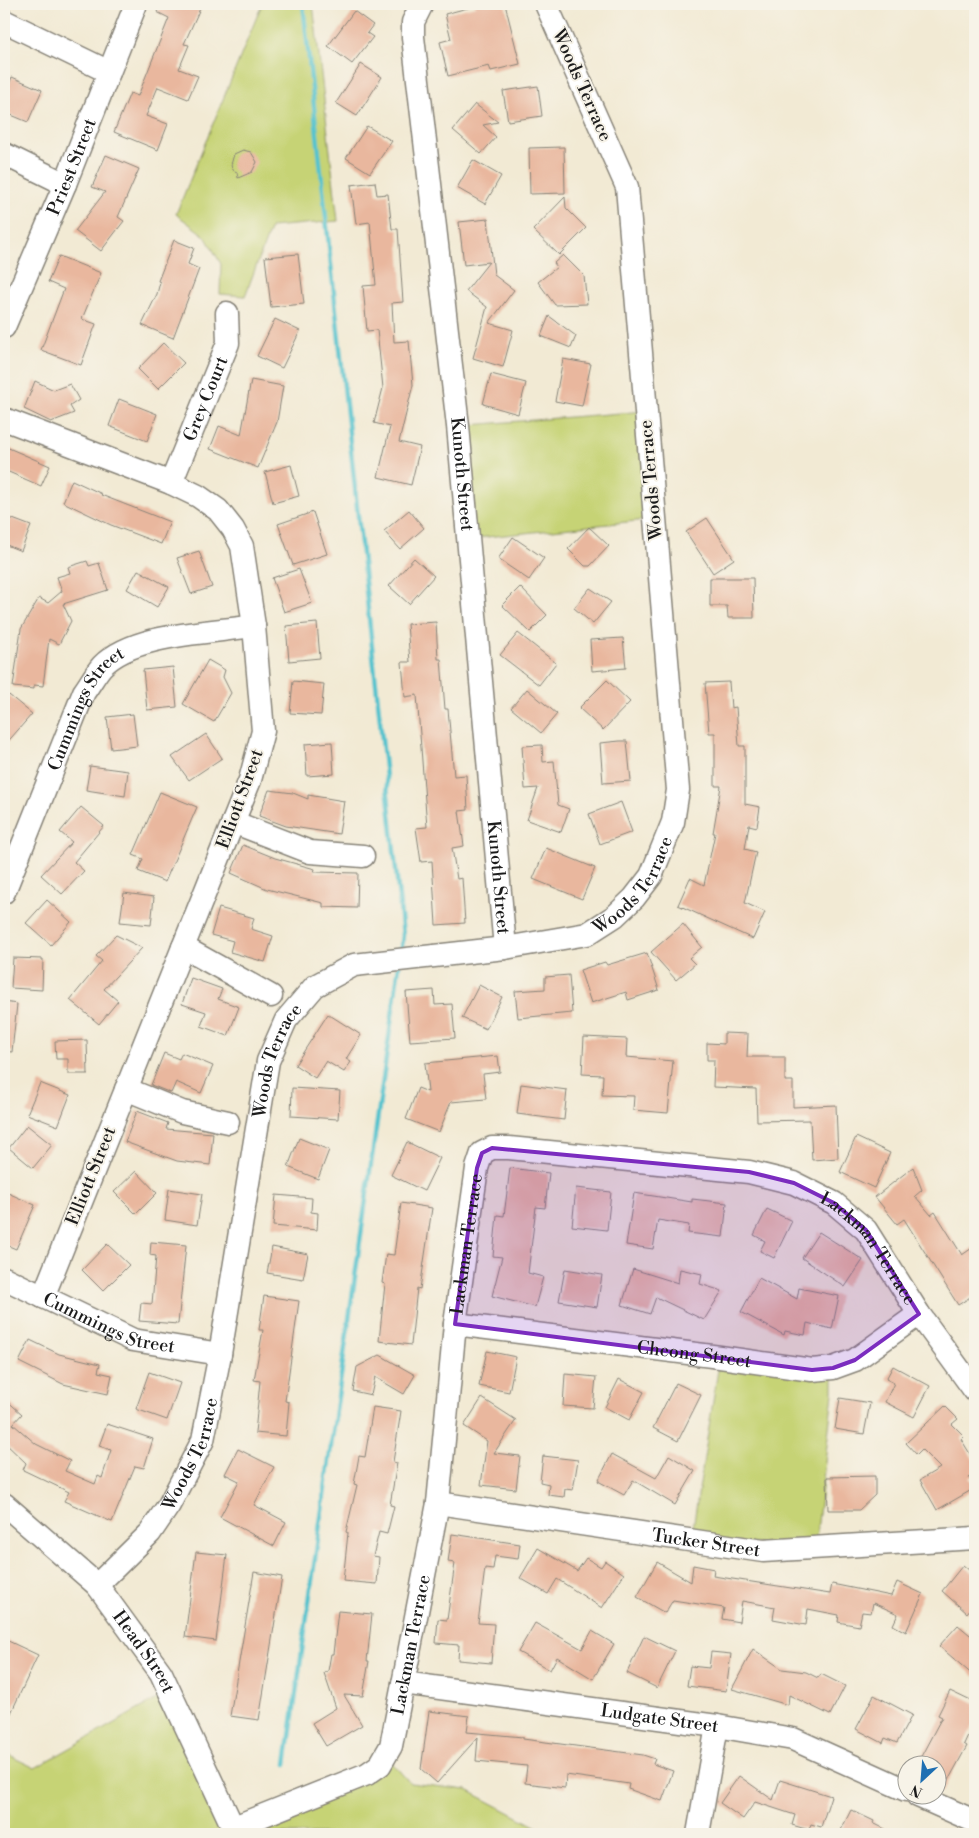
<svg xmlns="http://www.w3.org/2000/svg" width="979" height="1838" viewBox="0 0 979 1838" font-family="'Libre Bodoni',serif">
<style>
.green{fill:#c6d375;stroke:#717848}
.lines{fill:none;stroke-linecap:round;stroke-linejoin:round}
.stream{stroke:#56c3ce;stroke-width:4.5}
.building{fill:#e9b79e}
.minor-casing{stroke:#878378;stroke-width:25}
.minor{stroke:#fff;stroke-width:22}
.marked{fill:#7b2cbf;fill-opacity:0.2;stroke:#7b2cbf;stroke-width:4;stroke-linejoin:round}
.labels{text-anchor:middle;dominant-baseline:central;stroke-width:4;stroke-linejoin:round;paint-order:stroke}
.street-label{font-size:18px;fill:#1c1c1c;stroke:#f7f3e8}
</style>
<rect width="100%" height="100%" fill="#f7f3e8"/>
<filter id="ink" filterUnits="userSpaceOnUse"><feTurbulence type="fractalNoise" baseFrequency=".02" numOctaves="2"/><feDisplacementMap in="SourceGraphic" scale="10" xChannelSelector="R" yChannelSelector="G"/><feConvolveMatrix kernelMatrix="1 2 1 2 8 2 1 2 1" color-interpolation-filters="sRGB"/></filter>
<filter id="wash" filterUnits="userSpaceOnUse"><feTurbulence type="fractalNoise" baseFrequency=".0096" numOctaves="4" result="noise"/><feDisplacementMap in="SourceGraphic" scale="20" xChannelSelector="R" yChannelSelector="G"/><feGaussianBlur stdDeviation="1.12" result="paint"/><feColorMatrix in="noise" values="0 0 0 0 0 0 0 0 0 0 0 0 0 0 0 0 0 1.4 0 .05"/><feComposite in="paint" operator="in"/></filter>
<g filter="url(#wash)">
<rect width="100%" height="100%" fill="#f2ead4"/>
<g class="green">
<path d="M 262,4 L 313,4 L 338,221 L 271,227 L 245,296 L 220,294 L 221,264 L 205,236 L 176,214 Z"/>
<path d="M 646,411 L 655,519 L 468,539 L 458,426 Z"/>
<path d="M 720,1357 L 833,1368 L 833,1393 L 815,1548 L 691,1540 Z"/>
<path d="M 171,1691 L 235,1827 L 386,1756 L 410,1783 L 467,1790 L 550,1834 L 4,1834 L 4,1753 L 35,1768 Z"/>
</g>
<g class="lines">
<g class="stream">
<path d="M 303,4 L 403,935 L 401,953"/>
<path d="M 286,1764 L 399,966"/>
</g>
</g>
<g id="blocks">
<g class="building">
<path d="M 161,4 L 202,4 L 184,44 L 189,45 L 179,69 L 198,76 L 188,99 L 158,87 L 146,116 L 168,124 L 158,150 L 114,132 L 130,93 L 138,96 L 169,18 L 157,12 Z"/>
<path d="M 475,4 L 505,4 L 520,64 L 491,71 L 489,66 L 448,76 L 440,42 L 451,39 L 445,14 L 475,6 Z"/>
<path d="M 354,11 L 373,25 L 367,33 L 373,37 L 352,64 L 328,46 Z"/>
<path d="M 361,64 L 382,77 L 357,116 L 336,103 Z"/>
<path d="M 12,77 L 42,90 L 28,122 L 4,112 L 4,97 Z"/>
<path d="M 538,86 L 542,116 L 508,121 L 503,91 Z"/>
<path d="M 475,104 L 498,122 L 483,125 L 496,137 L 481,154 L 453,130 Z"/>
<path d="M 367,126 L 392,141 L 370,173 L 346,158 Z"/>
<path d="M 564,147 L 565,193 L 530,194 L 529,148 Z"/>
<path d="M 243,150 L 251,152 L 257,162 L 252,172 L 238,178 L 237,172 L 233,170 L 231,165 L 234,154 Z"/>
<path d="M 106,155 L 139,169 L 118,217 L 124,221 L 101,251 L 75,231 L 105,192 L 92,187 Z"/>
<path d="M 473,160 L 501,176 L 485,204 L 457,188 Z"/>
<path d="M 375,182 L 377,195 L 388,194 L 392,229 L 398,229 L 403,302 L 392,303 L 394,342 L 409,341 L 413,385 L 399,442 L 420,447 L 411,485 L 378,477 L 390,427 L 374,423 L 383,388 L 377,330 L 367,331 L 363,286 L 376,285 L 370,222 L 356,224 L 351,185 Z"/>
<path d="M 565,197 L 566,208 L 586,228 L 559,255 L 533,230 Z"/>
<path d="M 488,219 L 494,275 L 514,290 L 489,323 L 513,330 L 503,367 L 473,358 L 487,307 L 466,291 L 489,262 L 464,265 L 459,222 Z"/>
<path d="M 174,240 L 194,248 L 188,264 L 199,269 L 173,338 L 142,325 L 157,294 L 160,282 L 158,281 Z"/>
<path d="M 298,254 L 304,304 L 271,307 L 265,257 Z"/>
<path d="M 563,255 L 584,276 L 587,304 L 555,305 L 538,282 L 557,267 L 554,263 Z"/>
<path d="M 59,256 L 101,273 L 82,319 L 96,324 L 81,365 L 41,350 L 64,289 L 48,282 Z"/>
<path d="M 549,316 L 576,336 L 571,348 L 541,336 Z"/>
<path d="M 275,319 L 300,331 L 282,368 L 257,356 Z"/>
<path d="M 163,343 L 184,363 L 158,389 L 138,369 Z"/>
<path d="M 563,359 L 591,364 L 582,406 L 555,401 Z"/>
<path d="M 491,374 L 526,383 L 518,414 L 483,404 Z"/>
<path d="M 251,380 L 283,386 L 277,422 L 258,468 L 210,449 L 219,426 L 241,435 Z"/>
<path d="M 35,381 L 54,390 L 70,384 L 79,400 L 70,406 L 74,413 L 51,422 L 24,409 Z"/>
<path d="M 119,399 L 157,414 L 147,441 L 109,426 Z"/>
<path d="M 4,446 L 50,466 L 41,486 L 4,470 Z"/>
<path d="M 291,465 L 299,496 L 273,503 L 265,472 Z"/>
<path d="M 72,480 L 102,494 L 101,495 L 170,522 L 161,544 L 111,525 L 63,502 Z"/>
<path d="M 409,510 L 424,528 L 400,549 L 384,531 Z"/>
<path d="M 313,512 L 327,554 L 293,565 L 278,524 Z"/>
<path d="M 10,518 L 31,526 L 21,551 L 4,544 L 4,534 Z"/>
<path d="M 707,518 L 734,559 L 713,573 L 686,532 Z"/>
<path d="M 589,527 L 609,546 L 590,566 L 585,566 L 568,549 Z"/>
<path d="M 513,537 L 544,558 L 529,580 L 498,559 Z"/>
<path d="M 199,551 L 212,587 L 191,594 L 177,558 Z"/>
<path d="M 414,558 L 434,576 L 409,604 L 389,586 Z"/>
<path d="M 87,561 L 89,566 L 99,563 L 108,590 L 63,604 L 71,621 L 59,644 L 49,639 L 43,686 L 34,685 L 34,689 L 13,687 L 21,629 L 39,598 L 48,603 L 62,591 L 57,577 L 70,573 L 68,567 Z"/>
<path d="M 299,569 L 312,603 L 284,612 L 272,578 Z"/>
<path d="M 138,570 L 169,587 L 157,607 L 127,589 Z"/>
<path d="M 710,578 L 753,578 L 754,618 L 728,618 L 727,606 L 710,606 Z"/>
<path d="M 520,587 L 547,615 L 530,632 L 502,605 Z"/>
<path d="M 590,588 L 611,602 L 593,624 L 574,608 Z"/>
<path d="M 436,622 L 438,659 L 441,659 L 445,709 L 448,709 L 454,776 L 466,775 L 468,810 L 459,811 L 464,846 L 452,848 L 457,879 L 462,878 L 465,923 L 436,925 L 432,861 L 421,862 L 416,828 L 427,827 L 417,695 L 405,697 L 402,662 L 410,662 L 407,624 Z"/>
<path d="M 317,623 L 320,658 L 289,661 L 286,626 Z"/>
<path d="M 518,633 L 556,663 L 539,685 L 500,655 Z"/>
<path d="M 623,638 L 626,668 L 592,671 L 590,640 Z"/>
<path d="M 208,660 L 225,670 L 223,677 L 231,693 L 214,722 L 183,704 Z"/>
<path d="M 173,667 L 177,707 L 147,710 L 143,670 Z"/>
<path d="M 607,680 L 630,702 L 603,730 L 579,708 Z"/>
<path d="M 293,681 L 324,684 L 321,715 L 290,713 Z"/>
<path d="M 729,682 L 731,708 L 736,707 L 739,746 L 745,746 L 745,804 L 760,807 L 757,827 L 749,825 L 745,849 L 756,852 L 745,903 L 765,912 L 753,939 L 678,905 L 690,878 L 704,885 L 715,833 L 713,833 L 721,786 L 715,786 L 715,733 L 709,733 L 705,683 Z"/>
<path d="M 527,689 L 557,714 L 541,733 L 511,708 Z"/>
<path d="M 9,695 L 32,714 L 4,746 L 4,701 Z"/>
<path d="M 133,714 L 137,746 L 111,749 L 107,717 Z"/>
<path d="M 206,734 L 222,758 L 189,780 L 172,757 Z"/>
<path d="M 620,741 L 627,741 L 631,781 L 603,783 L 600,743 Z"/>
<path d="M 332,742 L 334,774 L 307,776 L 305,744 Z"/>
<path d="M 542,745 L 543,762 L 554,761 L 558,805 L 569,809 L 561,832 L 527,820 L 538,788 L 525,789 L 522,746 Z"/>
<path d="M 90,766 L 128,771 L 125,796 L 86,790 Z"/>
<path d="M 269,790 L 293,793 L 308,799 L 308,795 L 344,801 L 339,834 L 286,826 L 259,816 Z"/>
<path d="M 160,792 L 197,807 L 165,882 L 138,871 L 143,859 L 133,855 Z"/>
<path d="M 621,802 L 632,832 L 600,844 L 589,814 Z"/>
<path d="M 81,807 L 104,826 L 74,862 L 84,871 L 62,894 L 41,875 L 72,842 L 60,832 Z"/>
<path d="M 243,845 L 275,858 L 315,869 L 314,872 L 358,873 L 357,908 L 323,907 L 323,903 L 267,889 L 231,873 Z"/>
<path d="M 546,848 L 595,868 L 582,899 L 533,879 Z"/>
<path d="M 124,893 L 154,897 L 151,925 L 120,922 Z"/>
<path d="M 47,900 L 71,922 L 51,945 L 26,923 Z"/>
<path d="M 219,908 L 254,918 L 251,929 L 273,936 L 265,962 L 230,952 L 233,941 L 211,935 Z"/>
<path d="M 683,924 L 702,947 L 689,958 L 695,964 L 676,980 L 651,952 Z"/>
<path d="M 116,935 L 142,948 L 104,989 L 118,1001 L 99,1024 L 70,1000 L 102,961 L 96,956 Z"/>
<path d="M 647,953 L 659,990 L 628,1000 L 626,992 L 591,1003 L 580,970 L 605,962 L 607,965 Z"/>
<path d="M 13,958 L 43,959 L 42,990 L 11,988 Z"/>
<path d="M 569,975 L 572,1013 L 518,1018 L 515,991 L 545,989 L 545,977 Z"/>
<path d="M 191,978 L 222,989 L 218,999 L 239,1007 L 228,1036 L 201,1026 L 206,1012 L 182,1004 Z"/>
<path d="M 479,985 L 502,997 L 486,1029 L 462,1018 Z"/>
<path d="M 434,990 L 435,1005 L 452,1004 L 455,1038 L 410,1041 L 406,992 Z"/>
<path d="M 4,1002 L 17,1004 L 12,1052 L 4,1051 Z"/>
<path d="M 328,1014 L 361,1035 L 346,1059 L 351,1062 L 344,1072 L 326,1061 L 315,1078 L 295,1065 Z"/>
<path d="M 724,1033 L 748,1034 L 747,1057 L 785,1057 L 785,1081 L 793,1081 L 793,1107 L 836,1105 L 838,1158 L 812,1160 L 810,1120 L 757,1121 L 756,1089 L 713,1087 L 714,1060 L 707,1060 L 707,1043 L 724,1044 Z"/>
<path d="M 584,1037 L 627,1039 L 626,1057 L 673,1061 L 668,1113 L 633,1110 L 634,1096 L 602,1095 L 603,1075 L 582,1074 Z"/>
<path d="M 87,1040 L 88,1074 L 68,1074 L 68,1059 L 56,1059 L 55,1041 Z"/>
<path d="M 164,1053 L 179,1059 L 182,1053 L 213,1066 L 201,1093 L 176,1082 L 171,1093 L 151,1085 Z"/>
<path d="M 498,1056 L 500,1072 L 483,1074 L 486,1099 L 451,1102 L 439,1132 L 406,1119 L 418,1088 L 428,1092 L 425,1063 Z"/>
<path d="M 40,1083 L 70,1095 L 58,1126 L 27,1114 Z"/>
<path d="M 521,1084 L 567,1090 L 564,1120 L 517,1114 Z"/>
<path d="M 292,1088 L 340,1091 L 338,1119 L 291,1116 Z"/>
<path d="M 137,1111 L 168,1123 L 166,1129 L 213,1133 L 210,1165 L 177,1161 L 125,1142 Z"/>
<path d="M 27,1125 L 52,1145 L 33,1168 L 9,1148 Z"/>
<path d="M 856,1137 L 890,1153 L 874,1188 L 840,1172 Z"/>
<path d="M 299,1138 L 329,1150 L 318,1179 L 288,1167 Z"/>
<path d="M 407,1142 L 440,1158 L 424,1191 L 391,1175 Z"/>
<path d="M 913,1167 L 922,1190 L 915,1196 L 931,1215 L 935,1212 L 962,1255 L 975,1246 L 975,1294 L 958,1305 L 904,1219 L 897,1224 L 875,1197 Z"/>
<path d="M 510,1168 L 549,1173 L 545,1208 L 536,1207 L 528,1273 L 543,1277 L 535,1307 L 492,1296 L 502,1257 L 493,1256 L 497,1215 L 504,1216 Z"/>
<path d="M 136,1171 L 157,1193 L 136,1214 L 114,1192 Z"/>
<path d="M 576,1188 L 611,1192 L 607,1230 L 572,1226 Z"/>
<path d="M 169,1189 L 202,1194 L 197,1225 L 165,1220 Z"/>
<path d="M 8,1193 L 35,1205 L 16,1249 L 4,1244 L 4,1203 Z"/>
<path d="M 634,1193 L 692,1202 L 692,1199 L 727,1203 L 723,1237 L 688,1233 L 689,1225 L 658,1220 L 653,1249 L 626,1245 Z"/>
<path d="M 276,1195 L 312,1198 L 311,1212 L 318,1213 L 317,1230 L 273,1226 Z"/>
<path d="M 401,1203 L 432,1208 L 420,1289 L 417,1288 L 411,1345 L 379,1341 L 385,1284 L 382,1283 L 386,1254 L 394,1255 Z"/>
<path d="M 767,1209 L 792,1221 L 774,1258 L 760,1251 L 765,1241 L 754,1235 Z"/>
<path d="M 819,1232 L 863,1260 L 845,1287 L 802,1258 Z"/>
<path d="M 151,1242 L 186,1245 L 178,1324 L 139,1321 L 141,1303 L 152,1304 L 156,1256 L 150,1255 Z"/>
<path d="M 107,1244 L 129,1265 L 103,1291 L 82,1270 Z"/>
<path d="M 272,1247 L 308,1254 L 303,1279 L 267,1273 Z"/>
<path d="M 565,1269 L 602,1275 L 597,1307 L 559,1301 Z"/>
<path d="M 633,1269 L 678,1283 L 680,1269 L 702,1274 L 700,1284 L 722,1291 L 704,1320 L 656,1297 L 650,1314 L 622,1305 Z"/>
<path d="M 759,1278 L 797,1299 L 799,1288 L 839,1296 L 832,1329 L 807,1323 L 805,1335 L 785,1331 L 784,1335 L 741,1312 Z"/>
<path d="M 264,1296 L 299,1301 L 285,1401 L 289,1402 L 286,1436 L 255,1433 L 260,1381 L 254,1380 L 263,1330 L 259,1330 Z"/>
<path d="M 30,1340 L 59,1354 L 100,1364 L 98,1372 L 112,1375 L 108,1394 L 63,1384 L 19,1362 Z"/>
<path d="M 487,1351 L 516,1357 L 509,1392 L 479,1386 Z"/>
<path d="M 380,1355 L 415,1375 L 404,1394 L 375,1377 L 371,1395 L 353,1391 L 357,1367 Z"/>
<path d="M 893,1366 L 930,1386 L 914,1417 L 885,1402 L 894,1383 L 886,1379 Z"/>
<path d="M 149,1372 L 180,1383 L 167,1420 L 136,1409 Z"/>
<path d="M 565,1374 L 596,1377 L 593,1408 L 563,1406 Z"/>
<path d="M 619,1379 L 644,1392 L 629,1420 L 605,1407 Z"/>
<path d="M 676,1383 L 701,1395 L 678,1441 L 653,1428 Z"/>
<path d="M 4,1398 L 22,1414 L 13,1424 L 36,1444 L 70,1461 L 65,1471 L 95,1484 L 98,1476 L 102,1478 L 111,1450 L 99,1446 L 107,1424 L 153,1439 L 144,1468 L 135,1466 L 112,1522 L 64,1501 L 69,1492 L 23,1470 L 26,1463 L 4,1442 Z"/>
<path d="M 482,1398 L 516,1420 L 494,1453 L 520,1456 L 516,1489 L 481,1485 L 487,1441 L 464,1426 Z"/>
<path d="M 840,1398 L 870,1403 L 864,1434 L 835,1429 Z"/>
<path d="M 945,1406 L 958,1419 L 952,1424 L 964,1436 L 961,1439 L 975,1462 L 975,1474 L 969,1478 L 975,1488 L 937,1510 L 920,1480 L 940,1468 L 922,1450 L 917,1455 L 906,1443 Z"/>
<path d="M 373,1407 L 401,1411 L 393,1462 L 397,1463 L 390,1505 L 394,1506 L 387,1534 L 379,1532 L 373,1556 L 379,1557 L 377,1584 L 343,1581 L 348,1533 L 346,1532 L 357,1485 L 354,1484 L 359,1456 L 365,1457 Z"/>
<path d="M 238,1449 L 274,1467 L 254,1505 L 286,1522 L 274,1546 L 220,1517 L 239,1481 L 225,1474 Z"/>
<path d="M 612,1454 L 656,1478 L 669,1455 L 695,1471 L 675,1505 L 633,1480 L 624,1495 L 598,1481 Z"/>
<path d="M 543,1456 L 578,1460 L 573,1490 L 565,1489 L 564,1497 L 548,1495 L 549,1484 L 540,1482 Z"/>
<path d="M 875,1476 L 875,1495 L 859,1510 L 828,1510 L 827,1477 Z"/>
<path d="M 452,1534 L 520,1544 L 518,1559 L 495,1556 L 493,1569 L 485,1568 L 478,1623 L 494,1624 L 491,1663 L 458,1660 L 459,1645 L 436,1643 L 438,1619 L 447,1620 L 455,1563 L 448,1562 Z"/>
<path d="M 538,1548 L 577,1571 L 586,1558 L 601,1567 L 605,1561 L 624,1574 L 602,1608 L 557,1579 L 548,1594 L 520,1578 Z"/>
<path d="M 196,1552 L 227,1555 L 216,1641 L 185,1637 Z"/>
<path d="M 657,1562 L 691,1582 L 693,1565 L 714,1569 L 713,1576 L 830,1594 L 832,1584 L 891,1596 L 897,1582 L 923,1594 L 906,1632 L 893,1625 L 898,1614 L 873,1603 L 871,1613 L 862,1612 L 859,1626 L 838,1622 L 839,1615 L 808,1609 L 806,1625 L 773,1619 L 775,1607 L 742,1601 L 739,1622 L 722,1619 L 724,1608 L 673,1600 L 665,1613 L 637,1597 Z"/>
<path d="M 963,1565 L 975,1575 L 975,1603 L 967,1613 L 942,1591 Z"/>
<path d="M 254,1572 L 282,1577 L 259,1720 L 230,1716 Z"/>
<path d="M 338,1611 L 372,1614 L 367,1661 L 369,1661 L 363,1696 L 344,1695 L 362,1725 L 326,1746 L 312,1723 L 336,1708 L 324,1673 L 328,1671 L 331,1654 L 333,1654 Z"/>
<path d="M 535,1623 L 582,1649 L 592,1631 L 614,1644 L 593,1679 L 557,1657 L 550,1670 L 518,1652 Z"/>
<path d="M 958,1625 L 975,1639 L 975,1677 L 939,1646 Z"/>
<path d="M 644,1636 L 675,1651 L 657,1688 L 627,1673 Z"/>
<path d="M 4,1639 L 38,1655 L 4,1728 Z"/>
<path d="M 753,1649 L 782,1669 L 806,1672 L 818,1678 L 821,1674 L 845,1686 L 830,1715 L 789,1695 L 788,1705 L 732,1689 Z"/>
<path d="M 711,1652 L 731,1654 L 726,1691 L 687,1686 L 690,1666 L 709,1668 Z"/>
<path d="M 950,1691 L 975,1703 L 975,1720 L 964,1744 L 967,1746 L 942,1792 L 936,1790 L 936,1766 L 916,1766 L 942,1717 L 938,1715 Z"/>
<path d="M 874,1695 L 912,1715 L 897,1743 L 885,1738 L 883,1743 L 856,1729 Z"/>
<path d="M 429,1711 L 469,1716 L 467,1732 L 523,1737 L 523,1739 L 643,1755 L 655,1759 L 653,1764 L 673,1771 L 662,1801 L 628,1789 L 629,1784 L 566,1775 L 565,1788 L 525,1783 L 527,1766 L 476,1761 L 478,1737 L 437,1783 L 421,1769 Z"/>
<path d="M 739,1776 L 773,1800 L 780,1780 L 831,1796 L 821,1827 L 811,1824 L 809,1830 L 792,1825 L 795,1815 L 755,1802 L 743,1819 L 720,1803 Z"/>
<path d="M 851,1810 L 874,1821 L 873,1823 L 895,1834 L 839,1834 Z"/>
</g>
</g>
</g>
<g filter="url(#ink)">
<use href="#blocks" fill-opacity="0" stroke="#878378" stroke-width="1"/>
<g class="lines">
<g class="minor-casing">
<g id="minor">
<path id="s1" d="M 422,4 L 413,22 L 413,37 L 458,426 L 505,948"/>
<path d="M 4,21 L 109,72"/>
<path d="M 4,154 L 65,184"/>
<path id="s2" d="M 4,327 L 65,184 L 136,4"/>
<path d="M 4,419 L 171,483 L 198,496 L 218,510 L 233,529 L 242,546 L 254,626 L 263,731 L 250,780 L 43,1297"/>
<path id="s3" d="M 171,483 L 228,343 L 227,313"/>
<path d="M 233,822 L 310,852 L 363,856"/>
<path id="s4" d="M 4,892 L 84,692 C 90,684 95,674 102,666 C 134,633 210,633 254,626"/>
<path d="M 183,947 L 271,996"/>
<path d="M 126,1089 L 182,1112 L 228,1122"/>
<path id="s5" d="M 4,1278 L 133,1340 L 220,1354"/>
<path id="s6" d="M 455,1324 L 720,1357 L 812,1370 L 833,1368 L 855,1360 L 919,1314"/>
<path id="s7" d="M 438,1503 L 763,1551 L 975,1538"/>
<path id="s8" d="M 4,1504 L 97,1585 L 161,1673 L 236,1834"/>
<path id="s9" d="M 97,1585 L 150,1533 L 169,1505 L 203,1440 L 220,1354 L 268,1061 L 286,1020 L 315,986 L 354,965 L 505,948 L 587,934 L 615,916 L 634,898 L 651,876 L 673,822 L 678,790 L 627,187 L 546,4"/>
<path id="s10" d="M 403,1683 L 717,1726 L 793,1739 L 906,1790"/>
<path d="M 918,1796 L 974,1821"/>
<path id="s11" d="M 234,1827 L 367,1774 L 380,1765 L 391,1746 L 438,1503 L 455,1324 L 477,1168 L 482,1153 L 492,1148 L 509,1148 L 749,1172 L 794,1183 L 834,1203 L 866,1230 L 919,1314 L 975,1391"/>
<path d="M 698,1834 L 717,1726"/>
</g>
</g>
<use href="#minor" class="minor"/>
</g>
</g>
<path class="marked" d="M 492,1148 L 749,1172 L 794,1183 L 834,1203 L 866,1230 L 919,1314 L 855,1360 L 833,1368 L 812,1370 L 455,1324 L 477,1168 L 482,1153 Z"/>
<g class="labels">
<g class="street-label">
<text transform="translate(582 85) rotate(66)">Woods Terrace</text>
<text stroke="none"><textPath href="#s2" startOffset="174">Priest Street</textPath></text>
<text stroke="none"><textPath href="#s3" startOffset="91">Grey Court</textPath></text>
<text stroke="none"><textPath href="#s1" startOffset="475">Kunoth Street</textPath></text>
<text transform="translate(651 480) rotate(-95)">Woods Terrace</text>
<text stroke="none"><textPath href="#s4" startOffset="202">Cummings Street</textPath></text>
<text transform="translate(240 799) rotate(-70)">Elliott Street</text>
<text stroke="none"><textPath href="#s1" startOffset="880">Kunoth Street</textPath></text>
<text stroke="none"><textPath href="#s9" startOffset="1004">Woods Terrace</textPath></text>
<text stroke="none"><textPath href="#s9" startOffset="569">Woods Terrace</textPath></text>
<text transform="translate(91 1176) rotate(-68)">Elliott Street</text>
<text stroke="none"><textPath href="#s11" startOffset="689">Lackman Terrace</textPath></text>
<text stroke="none"><textPath href="#s11" startOffset="1199">Lackman Terrace</textPath></text>
<text stroke="none"><textPath href="#s5" startOffset="115">Cummings Street</textPath></text>
<text stroke="none"><textPath href="#s6" startOffset="241">Cheong Street</textPath></text>
<text stroke="none"><textPath href="#s9" startOffset="164">Woods Terrace</textPath></text>
<text stroke="none"><textPath href="#s7" startOffset="271">Tucker Street</textPath></text>
<text stroke="none"><textPath href="#s11" startOffset="284">Lackman Terrace</textPath></text>
<text stroke="none"><textPath href="#s8" startOffset="205">Head Street</textPath></text>
<text stroke="none"><textPath href="#s10" startOffset="259">Ludgate Street</textPath></text>
</g>
</g>
<rect width="979" height="1838" fill="none" stroke="#f7f3e8" stroke-width="20"/>
<g transform="translate(922 1780) rotate(206)"><circle r="24" fill="#f7f3e8" stroke="#9f9d96"/>
<path d="M0-4L9 19L0 12L-9 19Z" fill="#1f6fb2"/>
<text y="-8" font-size="14" font-weight="bold" text-anchor="middle" fill="#1c1c1c">N</text>
</g>
</svg>
